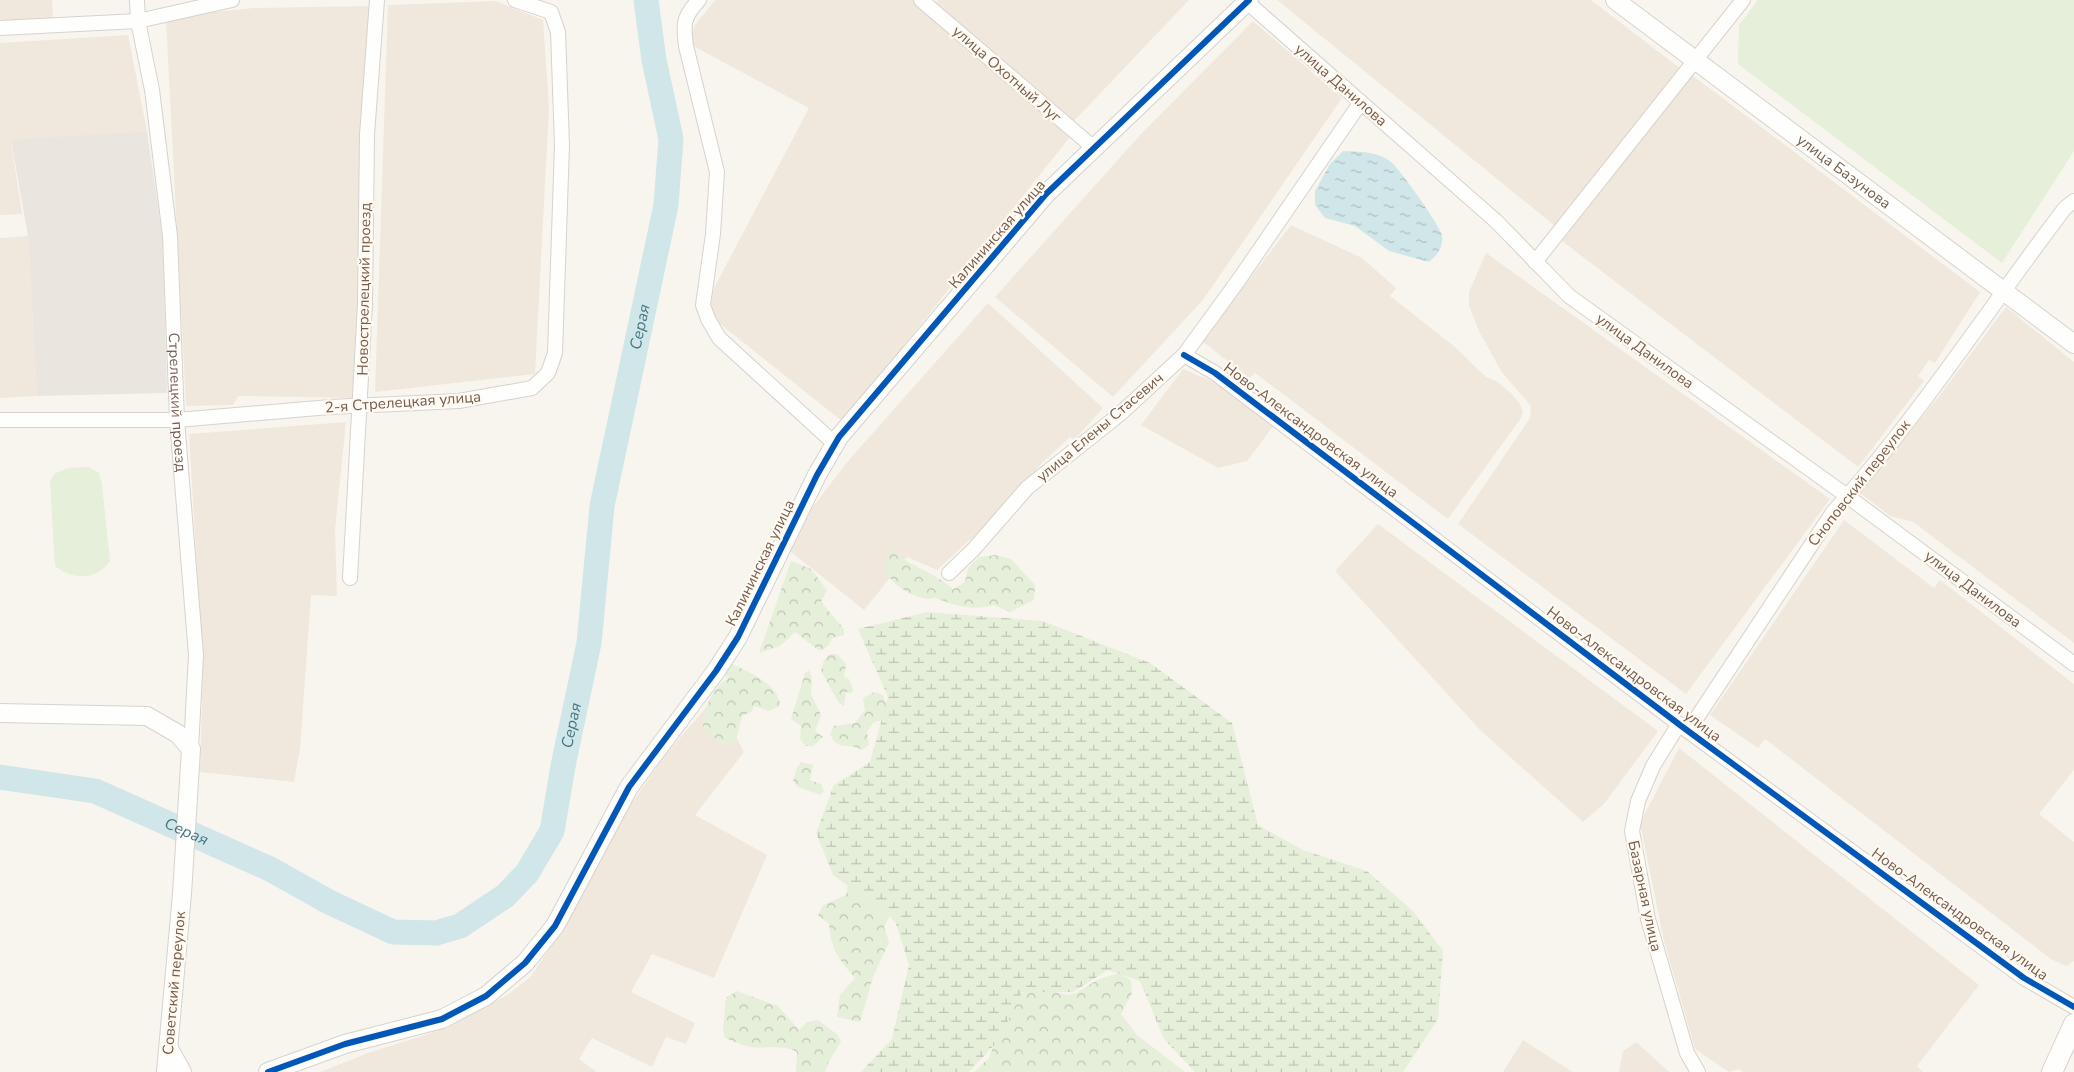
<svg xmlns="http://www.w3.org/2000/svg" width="2074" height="1072" viewBox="0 0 2074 1072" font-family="'Nunito Sans',sans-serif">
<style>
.residential{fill:#f0e8dd}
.industrial{fill:#ebe5df}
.forest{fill:url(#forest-crowns)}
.wetland{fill:url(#wetland-marsh)}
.park{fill:#e5efda}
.water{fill:url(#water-ripples)}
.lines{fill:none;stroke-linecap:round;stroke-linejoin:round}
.river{stroke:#d0e6e8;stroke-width:25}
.minor-casing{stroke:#d7d2cd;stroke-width:16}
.tertiary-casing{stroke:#d7d2cd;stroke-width:20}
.secondary-casing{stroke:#d8d1cb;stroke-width:22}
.minor{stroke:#fefefd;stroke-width:14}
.tertiary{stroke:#fefefd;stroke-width:18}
.secondary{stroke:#fefefd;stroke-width:20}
.cycleway-casing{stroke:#fef9f1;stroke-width:9}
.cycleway{stroke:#0057b8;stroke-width:6}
.labels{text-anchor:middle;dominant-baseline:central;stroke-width:4.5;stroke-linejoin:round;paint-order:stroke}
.street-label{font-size:15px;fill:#775d4e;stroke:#fef9f1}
.water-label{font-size:16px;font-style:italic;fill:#457682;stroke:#fef9f1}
</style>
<defs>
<pattern id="forest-crowns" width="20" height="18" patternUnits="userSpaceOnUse" patternTransform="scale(1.25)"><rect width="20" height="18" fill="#e5efda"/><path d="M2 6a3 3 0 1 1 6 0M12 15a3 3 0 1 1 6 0" fill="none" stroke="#bec5b3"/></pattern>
<pattern id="wetland-marsh" width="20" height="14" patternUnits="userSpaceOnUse" patternTransform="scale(1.25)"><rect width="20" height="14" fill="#e5efda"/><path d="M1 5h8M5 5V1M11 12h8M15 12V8" fill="none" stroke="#bec5b3"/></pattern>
<pattern id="water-ripples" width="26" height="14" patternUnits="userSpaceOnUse" patternTransform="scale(1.25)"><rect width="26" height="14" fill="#d0e6e8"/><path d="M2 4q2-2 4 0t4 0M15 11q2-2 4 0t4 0" fill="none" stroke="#aebebe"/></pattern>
</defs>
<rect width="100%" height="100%" fill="#f8f5ef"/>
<g class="residential">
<path d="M 0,0 L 52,0 L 53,19 L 0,22 Z"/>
<path d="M 715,0 L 918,0 L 1058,110 L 936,3 L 938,0 L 1189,0 L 1073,122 L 1078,127 L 843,422 L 714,319 L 711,305 L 714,288 L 809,108 L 693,46 L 690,36 L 695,25 Z"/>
<path d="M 1277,0 L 1591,0 L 1681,69 L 1555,226 Z"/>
<path d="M 496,1 L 543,20 L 549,108 L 535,374 L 375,392 L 388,5 Z"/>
<path d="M 369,6 L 355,398 L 238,396 L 233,405 L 186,406 L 166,21 L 185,15 L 253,8 Z"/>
<path d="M 1253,21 L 1342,98 L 1203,300 L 1113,397 L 995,297 L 1141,134 Z"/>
<path d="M 128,35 L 147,131 L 11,141 L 22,214 L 0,215 L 0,43 Z"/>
<path d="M 1692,75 L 1980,292 L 1935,363 L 1929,360 L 1918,376 L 1924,381 L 1858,467 L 1562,241 Z"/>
<path d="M 1291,225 L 1362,258 L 1396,288 L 1390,296 L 1455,347 L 1486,377 L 1496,381 L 1511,393 L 1520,404 L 1523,412 L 1521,418 L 1448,519 L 1255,373 L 1249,378 L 1202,341 Z"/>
<path d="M 28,236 L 37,396 L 0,398 L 0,238 Z"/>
<path d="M 1486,253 L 1830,499 L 1686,694 L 1458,524 L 1530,418 L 1531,406 L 1501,371 L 1479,331 L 1469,306 L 1469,292 Z"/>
<path d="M 988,303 L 1103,408 L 1074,440 L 1070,437 L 1042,463 L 1012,501 L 937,570 L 907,557 L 864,610 L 790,551 L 812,508 L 848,461 Z"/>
<path d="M 2006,307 L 2074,362 L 2074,643 L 1913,522 L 1890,516 L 1860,493 L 1940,395 Z"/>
<path d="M 1183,369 L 1214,382 L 1274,425 L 1247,461 L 1218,468 L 1141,425 Z"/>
<path d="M 346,422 L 335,530 L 337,596 L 311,595 L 300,749 L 294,782 L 200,772 L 203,670 L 189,434 Z"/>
<path d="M 1844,520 L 1934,588 L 1940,580 L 2074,684 L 2074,770 L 2039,814 L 2074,842 L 2074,961 L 2066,966 L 2051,959 L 1765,739 L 1758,748 L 1710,715 Z"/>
<path d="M 1378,524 L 1658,731 L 1604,804 L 1583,822 L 1481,731 L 1335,571 Z"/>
<path d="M 715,697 L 744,752 L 695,815 L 767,855 L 714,978 L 652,954 L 631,992 L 695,1023 L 686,1044 L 666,1037 L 652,1067 L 592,1038 L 579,1059 L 597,1072 L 320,1072 L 368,1053 L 447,1028 L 509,994 L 530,977 L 566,925 L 622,817 L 666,754 Z"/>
<path d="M 1679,748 L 1979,985 L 1917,1066 L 1923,1072 L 1743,1072 L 1739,1069 L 1729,1072 L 1695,1049 L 1664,941 L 1640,823 Z"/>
<path d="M 1523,1040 L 1573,1072 L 1503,1072 Z"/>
<path d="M 1636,1042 L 1669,1072 L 1619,1072 L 1623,1051 Z"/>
</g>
<path class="industrial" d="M 147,131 L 163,241 L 167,393 L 37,396 L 28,236 L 11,140 Z"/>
<g class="forest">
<path d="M 892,550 C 910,567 935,572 953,589 L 965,582 L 968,568 L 979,557 L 996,555 L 1011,559 L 1035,585 L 1034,600 L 1010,612 L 994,605 C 973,611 955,606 936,598 C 922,602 899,590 890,578 C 886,574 886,568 885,563 Z"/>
<path d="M 791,561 L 811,569 L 827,590 L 821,602 L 844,629 L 844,635 L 832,638 L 828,646 L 820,651 L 795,632 L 780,646 L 759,653 Z"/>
<path d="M 830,654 L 837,654 L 846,664 L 844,677 L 849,679 L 853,689 L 852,693 L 846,692 L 844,706 L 839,703 L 821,671 L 824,660 Z"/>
<path d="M 730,663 C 748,672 780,684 780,706 L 769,711 L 754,706 L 751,712 L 742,716 L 736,740 L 730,746 L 721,744 L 703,726 C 706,706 710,690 727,679 L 725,672 Z"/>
<path d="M 809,670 L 812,679 L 811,694 L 821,715 L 815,731 L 823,737 L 813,746 L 806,746 L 800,739 L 801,726 L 791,719 L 805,673 Z"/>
<path d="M 874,692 L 883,695 L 888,709 L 883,720 L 874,722 L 867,732 L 869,745 L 862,750 C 847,741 839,753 830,734 L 834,726 L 855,723 L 865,710 L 863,698 Z"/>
<path d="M 801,762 L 813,765 L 810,780 L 821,784 L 824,790 L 821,795 L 798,787 L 793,781 L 797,768 Z"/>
<path d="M 848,884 L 895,905 L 884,927 L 889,942 L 873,977 L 860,1022 L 837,1017 L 840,995 L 855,978 C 839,959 831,950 829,924 L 818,915 L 823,905 L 846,895 Z"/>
<path d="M 1119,973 L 1131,980 L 1132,993 L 1121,1014 L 1137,1035 L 1185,1072 L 974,1072 L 989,1058 L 1010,1003 L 1021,993 L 1043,989 L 1067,995 L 1076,993 L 1097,980 Z"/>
<path d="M 737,991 L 778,1006 L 799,1030 L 807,1022 L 818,1020 L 838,1035 L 841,1042 L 828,1063 L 825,1072 L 796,1072 L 797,1052 C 784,1044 767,1049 751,1047 C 743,1046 734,1041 725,1038 L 723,1030 L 726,998 Z"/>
</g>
<path class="wetland" d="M 927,612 L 1043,621 L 1150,663 L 1232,723 L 1258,825 L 1303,850 L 1367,871 L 1413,911 L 1443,951 L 1438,1019 L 1403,1072 L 1195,1072 L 1164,1039 L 1140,981 L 1108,970 L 1073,992 L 1022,992 L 998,1041 L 969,1072 L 861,1072 L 892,1039 L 909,965 L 895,921 L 833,875 L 816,833 L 834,785 L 870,762 L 888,697 L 858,629 Z"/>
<g class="park">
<path d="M 1758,0 L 2074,0 L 2074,151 L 2002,263 L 1738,64 L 1739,25 Z"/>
<path d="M 89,467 L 99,473 L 102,484 L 110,561 C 96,581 72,580 55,566 L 50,482 L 54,474 L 68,468 Z"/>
</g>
<path class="water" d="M 1343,151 C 1359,152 1378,151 1391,162 C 1399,168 1441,227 1442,235 C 1443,248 1438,254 1429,262 L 1389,251 L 1355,226 L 1325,218 L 1315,205 L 1315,191 L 1330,164 Z"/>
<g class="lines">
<path class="river" id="s1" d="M 0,777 L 95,791 L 270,869 L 329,902 L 393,932 L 436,933 L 460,926 L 505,896 L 527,873 L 552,831 L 564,761 L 589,643 L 602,506 L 666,205 L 671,139 L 654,60 L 646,0"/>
<g class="minor-casing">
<g id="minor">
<path id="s2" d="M 137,0 L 138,21 L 152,90 L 170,236 L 177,420 L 196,655 L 191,749"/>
<path d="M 699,0 C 683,17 683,24 686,46 L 717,172 L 713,234 L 703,305 L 708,319 L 719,338 L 835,444"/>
<path d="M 921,0 L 1094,148"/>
<path d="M 1247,2 L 1497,222 L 1569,296 L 1847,496 L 2074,664"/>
<path d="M 0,28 L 138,21 L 232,0"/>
<path d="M 1535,262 L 1743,0"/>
<path d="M 1184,355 L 1215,373 L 1688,731 L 2024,978 L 2074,1007"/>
<path d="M 0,420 L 177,420 L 330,407 L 459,401 L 532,388 L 548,373 L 555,353 L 562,145 L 558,32 L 551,12 L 515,0"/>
<path d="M 949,573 L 973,550 L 1027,488 L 1120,414 L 1184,355 L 1238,281 L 1361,102"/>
<path d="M 350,578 L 365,304 L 367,135 L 377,0"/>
<path d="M 1679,724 L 1653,766 L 1638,801 L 1632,831 L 1648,919 L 1687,1053 L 1698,1072"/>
<path d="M 1688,731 L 1833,512 C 1918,418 1988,309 2065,208 L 2074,201"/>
</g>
</g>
<g class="tertiary-casing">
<g id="tertiary">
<path id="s3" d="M 1615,0 L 2074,344"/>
<path d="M 0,713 L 147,716 L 178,734 L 191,749 L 182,894 L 166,1072"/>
<path d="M 169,1049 L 182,1072"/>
<path d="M 268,1072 L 345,1044 L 442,1019 L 486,996 L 525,963 L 555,926 L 629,787 L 716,671 L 738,637 L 817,475 L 839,437 L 1046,194 L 1249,0"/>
</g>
</g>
<g class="secondary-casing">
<path id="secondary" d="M 2052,1072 L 2074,1024"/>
</g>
<use href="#minor" class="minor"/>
<use href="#tertiary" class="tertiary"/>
<use href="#secondary" class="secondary"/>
<g class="cycleway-casing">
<g id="cycleway">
<path d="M 1184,355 L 1215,373 L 1688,731 L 2024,978 L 2074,1007"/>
<path d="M 268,1072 L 345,1044 L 442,1019 L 486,996 L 525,963 L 555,926 L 629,787 L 716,671 L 738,637 L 817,475 L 839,437 L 1046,194 L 1249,0"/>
</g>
</g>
<use href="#cycleway" class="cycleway"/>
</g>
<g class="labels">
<g class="street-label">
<text transform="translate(1007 74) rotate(41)">улица Охотный Луг</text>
<text transform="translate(1341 85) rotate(41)">улица Данилова</text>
<text stroke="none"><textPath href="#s3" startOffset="286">улица Базунова</textPath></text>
<text transform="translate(997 234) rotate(-49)">Калининская улица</text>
<text transform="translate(364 289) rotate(-89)">Новострелецкий проезд</text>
<text transform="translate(1645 351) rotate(36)">улица Данилова</text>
<text stroke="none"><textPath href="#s2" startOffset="405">Стрелецкий проезд</textPath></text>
<text transform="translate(403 402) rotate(-4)">2-я Стрелецкая улица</text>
<text transform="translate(1100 427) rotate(-40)">улица Елены Стасевич</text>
<text transform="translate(1311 430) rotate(37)">Ново-Александровская улица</text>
<text transform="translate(1859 483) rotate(-52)">Сноповский переулок</text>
<text transform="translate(760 563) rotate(-64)">Калининская улица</text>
<text transform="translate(1973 589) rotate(37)">улица Данилова</text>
<text transform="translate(1634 674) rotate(37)">Ново-Александровская улица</text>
<text transform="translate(1645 896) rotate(78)">Базарная улица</text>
<text transform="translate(1960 914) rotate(36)">Ново-Александровская улица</text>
<text transform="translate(174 983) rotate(-85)">Советский переулок</text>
</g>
<g class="water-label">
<text stroke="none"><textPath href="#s1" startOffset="1141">Серая</textPath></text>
<text stroke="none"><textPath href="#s1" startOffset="736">Серая</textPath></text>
<text stroke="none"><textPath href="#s1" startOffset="196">Серая</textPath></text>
</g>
</g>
</svg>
